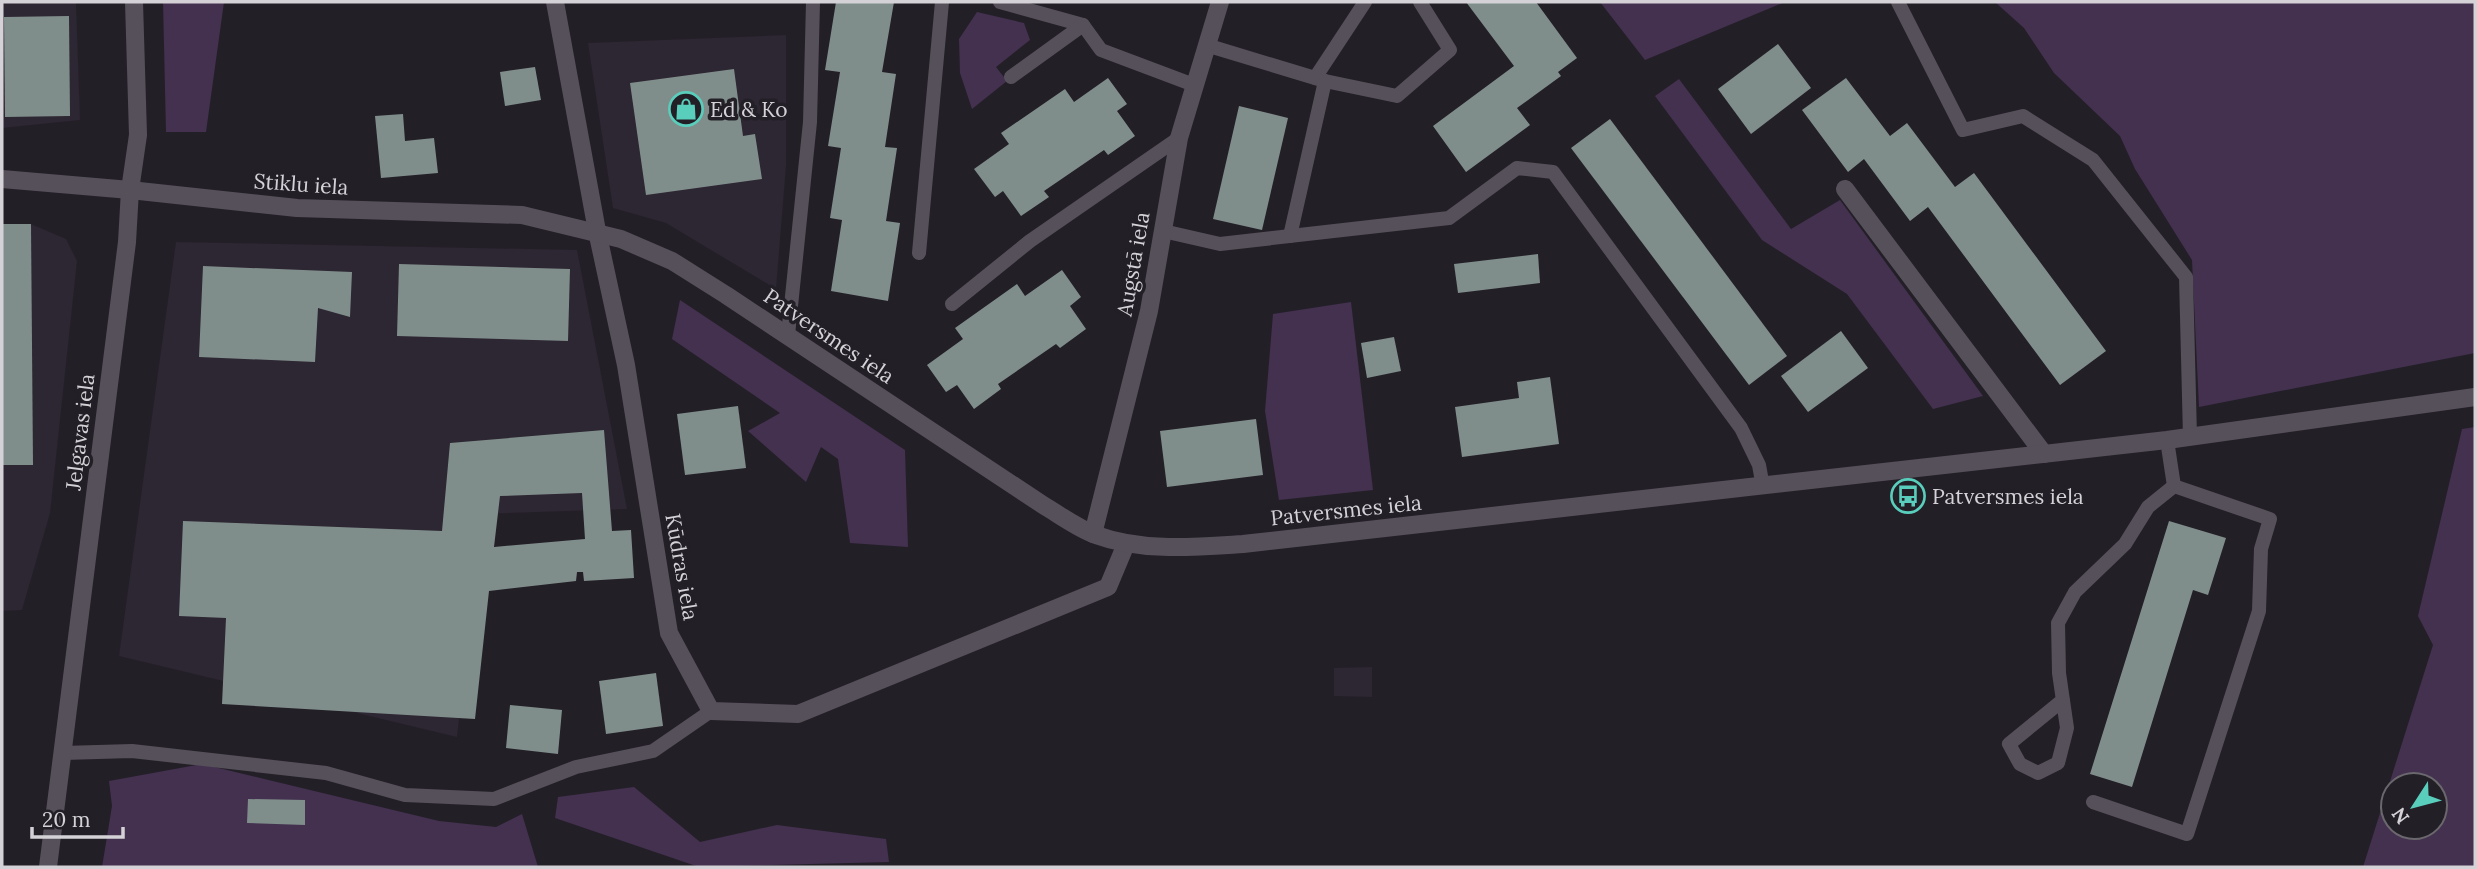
<svg xmlns="http://www.w3.org/2000/svg" width="2477" height="869" viewBox="0 0 2477 869" font-family="Lora,serif">
<style>
.built{fill:#2d2633}
.green{fill:#43314f;fill-rule:evenodd}
.building{fill:#808e8b;fill-rule:evenodd}
.lines{fill:none;stroke-linecap:round;stroke-linejoin:round}
.lane{stroke:#56505a;stroke-width:14}
.street{stroke:#56505a;stroke-width:18}
.secondary{stroke:#56505a;stroke-width:18}
.labels{text-anchor:middle;dominant-baseline:central;stroke-width:7;stroke-linejoin:round;paint-order:stroke}
.poi-label{font-size:21px;fill:#d5d2d7;stroke:#231f27;text-anchor:start}
.street-label{font-size:21px;fill:#d5d2d7;stroke:#231f27}
</style>
<rect width="100%" height="100%" fill="#231f27"/>
<g class="built">
<path d="M 2,2 L 76,2 L 80,120 L 2,128 Z"/>
<path d="M 786,35 L 786,166 L 776,289 L 666,223 L 613,208 L 588,43 Z"/>
<path d="M 2,224 L 31,224 L 66,239 L 77,261 L 50,513 L 22,610 L 2,611 Z"/>
<path d="M 176,242 L 577,250 L 627,509 L 482,514 L 457,737 L 119,656 Z"/>
<path d="M 1372,667 L 1372,697 L 1334,696 L 1334,668 Z"/>
</g>
<g class="green">
<path d="M 163,2 L 224,2 L 206,132 L 166,132 Z"/>
<path d="M 1600,2 L 1785,2 L 1645,60 Z"/>
<path d="M 1995,2 L 2475,2 L 2475,353 L 2199,407 L 2192,260 L 2135,169 L 2120,136 L 2054,73 L 2024,28 Z"/>
<path d="M 977,12 L 1024,23 L 1030,40 L 996,67 L 1007,81 L 972,109 L 960,73 L 959,39 Z"/>
<path d="M 1679,79 L 1791,229 L 1840,200 L 1983,396 L 1933,409 L 1847,294 L 1762,240 L 1655,96 Z"/>
<path d="M 680,300 L 905,450 L 908,547 L 850,543 L 838,459 L 821,447 L 806,482 L 748,431 L 780,413 L 672,339 Z"/>
<path d="M 1351,302 L 1373,490 L 1279,500 L 1265,411 L 1273,314 Z"/>
<path d="M 2475,427 L 2475,867 L 2363,867 L 2433,645 L 2418,616 L 2462,429 ZM 2393,785 L 2435,785 L 2435,827 L 2393,827 Z"/>
<path d="M 202,764 L 439,821 L 496,827 L 522,814 L 538,867 L 102,867 L 112,806 L 109,781 Z"/>
<path d="M 634,787 L 700,842 L 777,825 L 886,839 L 889,862 L 699,867 L 555,818 L 558,797 Z"/>
</g>
<g class="building">
<path d="M 836,2 L 894,2 L 882,72 L 896,74 L 885,147 L 897,148 L 886,221 L 900,223 L 888,301 L 831,291 L 842,220 L 830,218 L 841,148 L 828,146 L 840,72 L 825,70 Z"/>
<path d="M 1466,2 L 1536,2 L 1577,58 L 1558,72 L 1561,76 L 1517,108 L 1530,125 L 1466,172 L 1433,126 L 1514,66 Z"/>
<path d="M 69,16 L 70,116 L 5,117 L 4,17 Z"/>
<path d="M 1778,44 L 1811,88 L 1751,134 L 1718,89 Z"/>
<path d="M 535,67 L 541,100 L 505,106 L 500,72 Z"/>
<path d="M 734,69 L 743,136 L 755,134 L 762,179 L 646,195 L 630,83 Z"/>
<path d="M 1108,78 L 1127,104 L 1117,111 L 1135,136 L 1108,155 L 1104,150 L 1044,191 L 1049,197 L 1021,216 L 1003,191 L 995,197 L 974,169 L 1009,144 L 1001,133 L 1065,89 L 1074,102 Z"/>
<path d="M 1846,78 L 1890,136 L 1907,123 L 1955,187 L 1974,173 L 2106,351 L 2060,385 L 1928,207 L 1910,221 L 1864,159 L 1848,172 L 1802,110 Z"/>
<path d="M 1239,106 L 1288,118 L 1262,230 L 1213,219 Z"/>
<path d="M 403,114 L 405,141 L 434,138 L 438,173 L 381,178 L 375,116 Z"/>
<path d="M 1610,119 L 1787,356 L 1749,385 L 1571,148 Z"/>
<path d="M 2,224 L 31,224 L 33,465 L 2,465 Z"/>
<path d="M 1538,254 L 1540,283 L 1458,293 L 1454,264 Z"/>
<path d="M 399,264 L 570,269 L 568,341 L 397,336 Z"/>
<path d="M 203,266 L 352,272 L 350,317 L 318,308 L 315,362 L 199,357 Z"/>
<path d="M 1062,270 L 1081,297 L 1070,306 L 1086,329 L 1060,348 L 1056,344 L 998,384 L 1001,389 L 974,409 L 957,385 L 946,392 L 927,365 L 963,339 L 955,328 L 1017,284 L 1025,296 Z"/>
<path d="M 1841,331 L 1868,368 L 1808,412 L 1781,376 Z"/>
<path d="M 1394,337 L 1401,371 L 1367,378 L 1361,343 Z"/>
<path d="M 1550,377 L 1559,444 L 1462,457 L 1455,407 L 1519,398 L 1517,382 Z"/>
<path d="M 738,406 L 746,468 L 685,475 L 677,414 Z"/>
<path d="M 1256,419 L 1263,475 L 1167,487 L 1160,431 Z"/>
<path d="M 604,430 L 612,531 L 631,530 L 634,578 L 584,581 L 583,572 L 577,572 L 576,581 L 489,591 L 475,719 L 222,704 L 226,618 L 179,616 L 183,521 L 442,531 L 450,443 ZM 582,493 L 585,539 L 494,547 L 500,496 Z"/>
<path d="M 2169,521 L 2226,538 L 2208,595 L 2193,590 L 2132,787 L 2090,774 Z"/>
<path d="M 656,673 L 663,726 L 606,734 L 599,681 Z"/>
<path d="M 510,705 L 562,710 L 558,754 L 506,748 Z"/>
<path d="M 248,799 L 305,800 L 305,825 L 247,823 Z"/>
</g>
<g class="lines">
<g class="lane">
<path d="M 1000,2 L 1083,25 L 1101,50 L 1194,85"/>
<path d="M 1898,2 L 1963,130 L 2023,116 L 2093,160 L 2186,277 L 2190,437"/>
<path d="M 1206,45 L 1325,81 L 1397,96 L 1450,50 L 1420,2"/>
<path d="M 1011,77 L 1083,25"/>
<path d="M 1315,78 L 1365,2"/>
<path d="M 1163,231 L 1220,244 L 1449,218 L 1517,168 L 1553,172 L 1741,428 L 1759,465 L 1763,487"/>
<path d="M 1290,236 L 1325,81"/>
<path d="M 919,253 L 942,2"/>
<path d="M 952,304 L 1030,241 L 1179,138"/>
<path d="M 788,335 L 810,122 L 813,2"/>
<path d="M 2063,700 L 2009,744 L 2020,764 L 2038,773 L 2058,763 L 2067,728 L 2059,673 L 2058,623 L 2075,592 L 2125,544 L 2148,507 L 2174,486"/>
<path d="M 63,753 L 132,751 L 326,773 L 405,795 L 494,799 L 576,767 L 653,751 L 711,711"/>
<path d="M 2093,802 L 2187,834 L 2259,611 L 2261,549 L 2270,519 L 2174,486 L 2167,440"/>
</g>
<g class="street">
<path d="M 555,2 L 597,231 L 626,365 L 669,633 L 711,711 L 798,714 L 1108,587 L 1126,544"/>
<path d="M 1845,189 L 2044,454"/>
<path d="M 1093,534 L 1149,311 L 1179,138 L 1220,2"/>
</g>
<g class="secondary">
<path d="M 2,179 L 130,190 L 297,208 L 522,215 L 621,239 L 672,261 L 726,295 L 1043,505 C 1060,515 1077,528 1096,535 C 1142,552 1195,547 1243,544 L 2167,440 L 2475,397"/>
<path d="M 48,867 L 127,242 L 130,190 L 138,135 L 134,2"/>
</g>
</g>
<defs>
<g id="shop-ring" transform="scale(1.75)"><circle r="9.5" fill="#231f27" stroke="#5acebc" stroke-width="1.5"/><path d="M-5-2.5h2.3a2.7 3.5 0 0 1 5.4 0H5L5.5 6h-11ZM-1.5-2.5h3a1.5 2.3 0 0 0-3 0Z" fill="#5acebc"/></g>
<g id="bus-ring" transform="scale(1.75)"><circle r="9.5" fill="#231f27" stroke="#5acebc" stroke-width="1.5"/><path d="M-5-6H5V4H4V6H2V4H-2V6H-4V4H-5ZM-3.5-4V0h7V-4ZM-3.5 1.2v1.5H-2V1.2ZM2 1.2v1.5H3.5V1.2Z" fill="#5acebc"/></g>
</defs>
<g fill-rule="evenodd">
<use href="#shop-ring" x="686" y="109"/>
<use href="#bus-ring" x="1908" y="496"/>
</g>
<g class="labels">
<g class="poi-label">
<text x="710" y="109">Ed &amp; Ko</text>
<text x="1932" y="496">Patversmes iela</text>
</g>
<g class="street-label">
<text transform="translate(301 184) rotate(4)">Stiklu iela</text>
<text transform="translate(1133 264) rotate(-80)">Augstā iela</text>
<text transform="translate(829 336) rotate(34)">Patversmes iela</text>
<text transform="translate(80 432) rotate(-83)">Jelgavas iela</text>
<text transform="translate(1346 510) rotate(-6)">Patversmes iela</text>
<text transform="translate(682 567) rotate(80)">Kūdras iela</text>
</g>
</g>
<rect width="2477" height="869" fill="none" stroke="#d5d2d7" stroke-width="7"/>
<g transform="translate(2414 806) rotate(234)"><circle r="33" fill="#231f27" stroke="#6a676d" stroke-width="2"/>
<path d="M0-5L12 26L0 18L-12 26Z" fill="#5acebc"/>
<text y="-10" font-size="19" font-weight="bold" text-anchor="middle" fill="#d5d2d7">N</text>
</g>
<path d="M32 827v10h91v-10" fill="none" stroke="#d5d2d7" stroke-width="3.5"/>
<text x="42" y="827" font-size="21" fill="#d5d2d7" stroke="#231f27" stroke-width="5" paint-order="stroke">20 m</text>
</svg>
